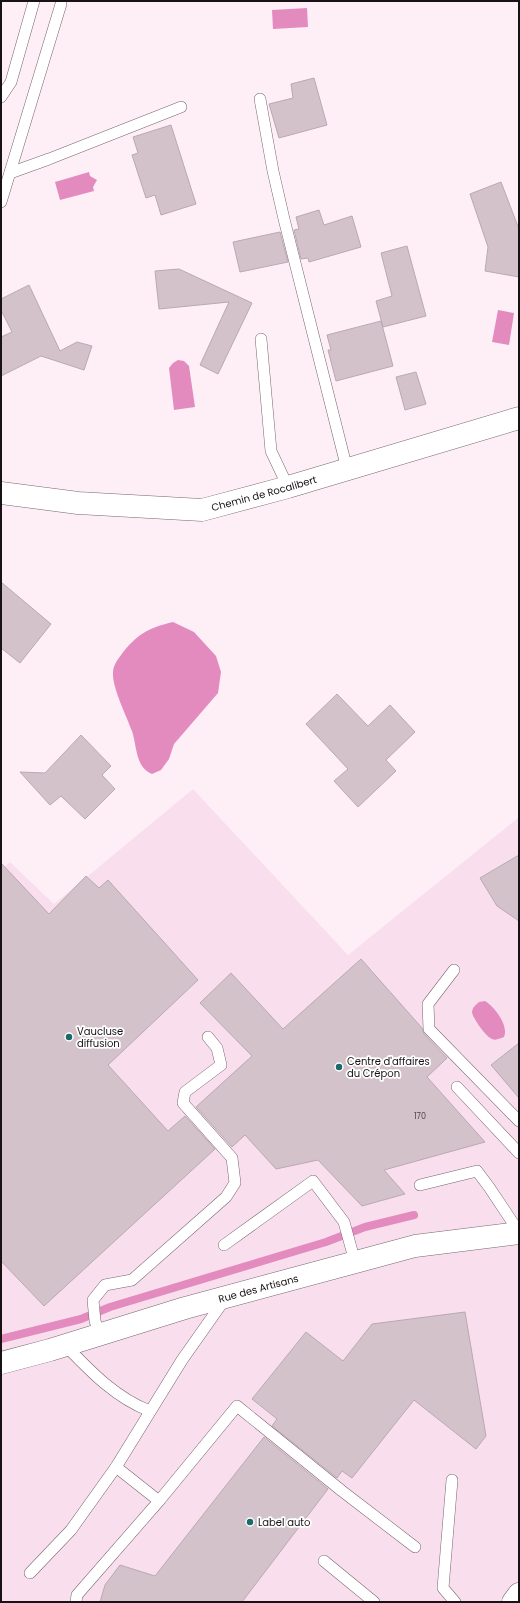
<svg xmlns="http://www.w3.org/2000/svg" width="520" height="1603" viewBox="0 0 520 1603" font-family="Poppins,sans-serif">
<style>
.built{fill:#f9dfed}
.water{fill:#e38bbe}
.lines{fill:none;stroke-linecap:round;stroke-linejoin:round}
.stream{stroke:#e38bbe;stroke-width:8}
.building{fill:#d4c2cb;stroke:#baa8b2}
.service-casing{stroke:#76666e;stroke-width:12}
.minor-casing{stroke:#76666e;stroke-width:23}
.service{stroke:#fff;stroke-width:11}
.minor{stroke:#fff;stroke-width:22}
.poi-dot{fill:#1c6969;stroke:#fff;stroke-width:1.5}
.labels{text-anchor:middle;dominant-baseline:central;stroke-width:3.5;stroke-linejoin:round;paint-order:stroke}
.number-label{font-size:8px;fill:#473e42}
.street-label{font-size:10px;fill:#181215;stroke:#fff}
.poi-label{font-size:10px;fill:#181215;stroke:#fff;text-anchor:start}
</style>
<rect width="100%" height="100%" fill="#feeff7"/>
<path class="built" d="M 193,789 L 348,955 L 519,817 L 519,1602 L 1,1602 L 1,870 L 10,862 L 54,904 Z"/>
<g class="water">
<path d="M 307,8 L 308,27 L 273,29 L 272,10 Z"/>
<path d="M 89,172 L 90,176 L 97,180 L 93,187 L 94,191 L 60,200 L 55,182 Z"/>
<path d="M 498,310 L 514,313 L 509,345 L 492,342 Z"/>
<path d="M 178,360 L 184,361 L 189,366 L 195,407 L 174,410 L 169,368 L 173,363 Z"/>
<path d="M 173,622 L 194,632 L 216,656 L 221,672 L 218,693 L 174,744 L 169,759 L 161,770 L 152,774 C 135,767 137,746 132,731 C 127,717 112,687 113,673 C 113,664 119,658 124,651 C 139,633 149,628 173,622 Z"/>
<path d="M 485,1001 C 495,1007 509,1026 504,1037 C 501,1038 496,1041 492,1039 C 486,1037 472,1017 472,1012 C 473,1006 476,1005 479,1002 Z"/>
</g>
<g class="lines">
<path class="stream" d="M 1,1339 L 81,1319 L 110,1307 L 326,1242 L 365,1227 L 414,1215"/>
</g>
<g class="building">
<path d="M 314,78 L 327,125 L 279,138 L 269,104 L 293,98 L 291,84 Z"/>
<path d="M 171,125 L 196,204 L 161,215 L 155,195 L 146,198 L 132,155 L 138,153 L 133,137 Z"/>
<path d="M 501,182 L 519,229 L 519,277 L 485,271 L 488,247 L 470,194 Z"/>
<path d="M 319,210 L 324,225 L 352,216 L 361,247 L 309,262 L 308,258 L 301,259 L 294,230 L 299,229 L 296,217 Z"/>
<path d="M 280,232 L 288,262 L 240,272 L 233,242 Z"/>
<path d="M 407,246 L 426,316 L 383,327 L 376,301 L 392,296 L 381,253 Z"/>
<path d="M 179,269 L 252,303 L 218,374 L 200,365 L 229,302 L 159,309 L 155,271 Z"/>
<path d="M 29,285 L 60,351 L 77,342 L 92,346 L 84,370 L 41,356 L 1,376 L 1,337 L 12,332 L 1,310 L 1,299 Z"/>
<path d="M 381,321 L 393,366 L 336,381 L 328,350 L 331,350 L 327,335 Z"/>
<path d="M 416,372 L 426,404 L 405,410 L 396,377 Z"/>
<path d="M 1,582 L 51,624 L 20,663 L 1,648 Z"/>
<path d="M 337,694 L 368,726 L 390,705 L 415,732 L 386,760 L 396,771 L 358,807 L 334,781 L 348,769 L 306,724 Z"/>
<path d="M 81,735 L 111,766 L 102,775 L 115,789 L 85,819 L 61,796 L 50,805 L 20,772 L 45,773 Z"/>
<path d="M 519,855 L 519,921 L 497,906 L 480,878 Z"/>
<path d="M 1,863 L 49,914 L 86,876 L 99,888 L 108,880 L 198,980 L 108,1065 L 168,1131 L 185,1116 L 215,1149 L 44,1306 L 1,1261 Z"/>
<path d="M 361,959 L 422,1028 L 424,1034 L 447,1058 L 427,1077 L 485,1142 L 384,1170 L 405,1194 L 362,1206 L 318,1160 L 276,1169 L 245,1135 L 232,1147 L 196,1107 L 252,1056 L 200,1003 L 231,973 L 283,1029 Z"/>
<path d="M 519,1043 L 519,1098 L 491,1065 Z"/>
<path d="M 465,1312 L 486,1436 L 476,1449 L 414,1400 L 352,1478 L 342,1471 L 337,1478 L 272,1426 L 277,1419 L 252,1399 L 306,1332 L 343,1361 L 372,1324 Z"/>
<path d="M 264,1437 L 328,1489 L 242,1602 L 100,1602 L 105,1585 L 120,1565 L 155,1576 Z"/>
</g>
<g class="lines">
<g class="service-casing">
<g id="service">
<path d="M 1,97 L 11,82 L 34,1"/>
<path d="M 260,99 L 273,171 L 284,219 L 347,469"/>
<path d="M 10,173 L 49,159 L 181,107"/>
<path d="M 1,202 L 61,4"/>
<path d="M 261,339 L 271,451 L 288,487"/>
<path d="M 454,970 L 428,1004 L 429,1029 L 519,1121"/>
<path d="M 457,1087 L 519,1153"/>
<path d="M 420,1185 L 477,1171 L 489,1187 L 519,1232"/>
<path d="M 224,1245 L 313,1181 L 344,1222 L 355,1262"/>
<path d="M 100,1335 L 95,1321 L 93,1300 L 105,1285 L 132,1280 L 226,1197 L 235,1183 L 232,1158 L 183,1103 L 185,1092 L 221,1065 L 217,1048 L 208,1037"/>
<path d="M 66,1346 C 91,1372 116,1398 150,1411"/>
<path d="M 116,1467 L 159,1501 L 237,1406 L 342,1491 L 415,1547"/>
<path d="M 452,1480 L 443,1588 L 455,1602"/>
<path d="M 324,1561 L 374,1602"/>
<path d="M 30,1573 L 71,1530 L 116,1467 L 182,1360 L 225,1299"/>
<path d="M 76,1602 L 77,1595 L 159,1501"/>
</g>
</g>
<g class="minor-casing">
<g id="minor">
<path id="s1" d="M 1,493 L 78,503 L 202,510 L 288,487 L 519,418"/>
<path id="s2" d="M 1,1363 L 50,1350 L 185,1308 L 415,1246 L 519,1233"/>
<path d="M 513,1602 L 519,1594"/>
</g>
</g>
<use href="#service" class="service"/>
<use href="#minor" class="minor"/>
</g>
<g class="poi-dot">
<circle cx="69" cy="1037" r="4"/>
<circle cx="339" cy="1067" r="4"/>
<circle cx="250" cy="1522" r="4"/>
</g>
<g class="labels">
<g class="number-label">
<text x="420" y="1116">170</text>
</g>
<g class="street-label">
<text stroke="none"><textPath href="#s1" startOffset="266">Chemin de Rocalibert</textPath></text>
<text stroke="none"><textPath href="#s2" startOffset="268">Rue des Artisans</textPath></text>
</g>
<g class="poi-label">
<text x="77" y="1031">Vaucluse<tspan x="77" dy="12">diffusion</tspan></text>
<text x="347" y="1061">Centre d'affaires<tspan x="347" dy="12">du Crépon</tspan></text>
<text x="258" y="1522">Label auto</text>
</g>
</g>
<rect width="520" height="1603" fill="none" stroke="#181215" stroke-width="4"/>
</svg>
